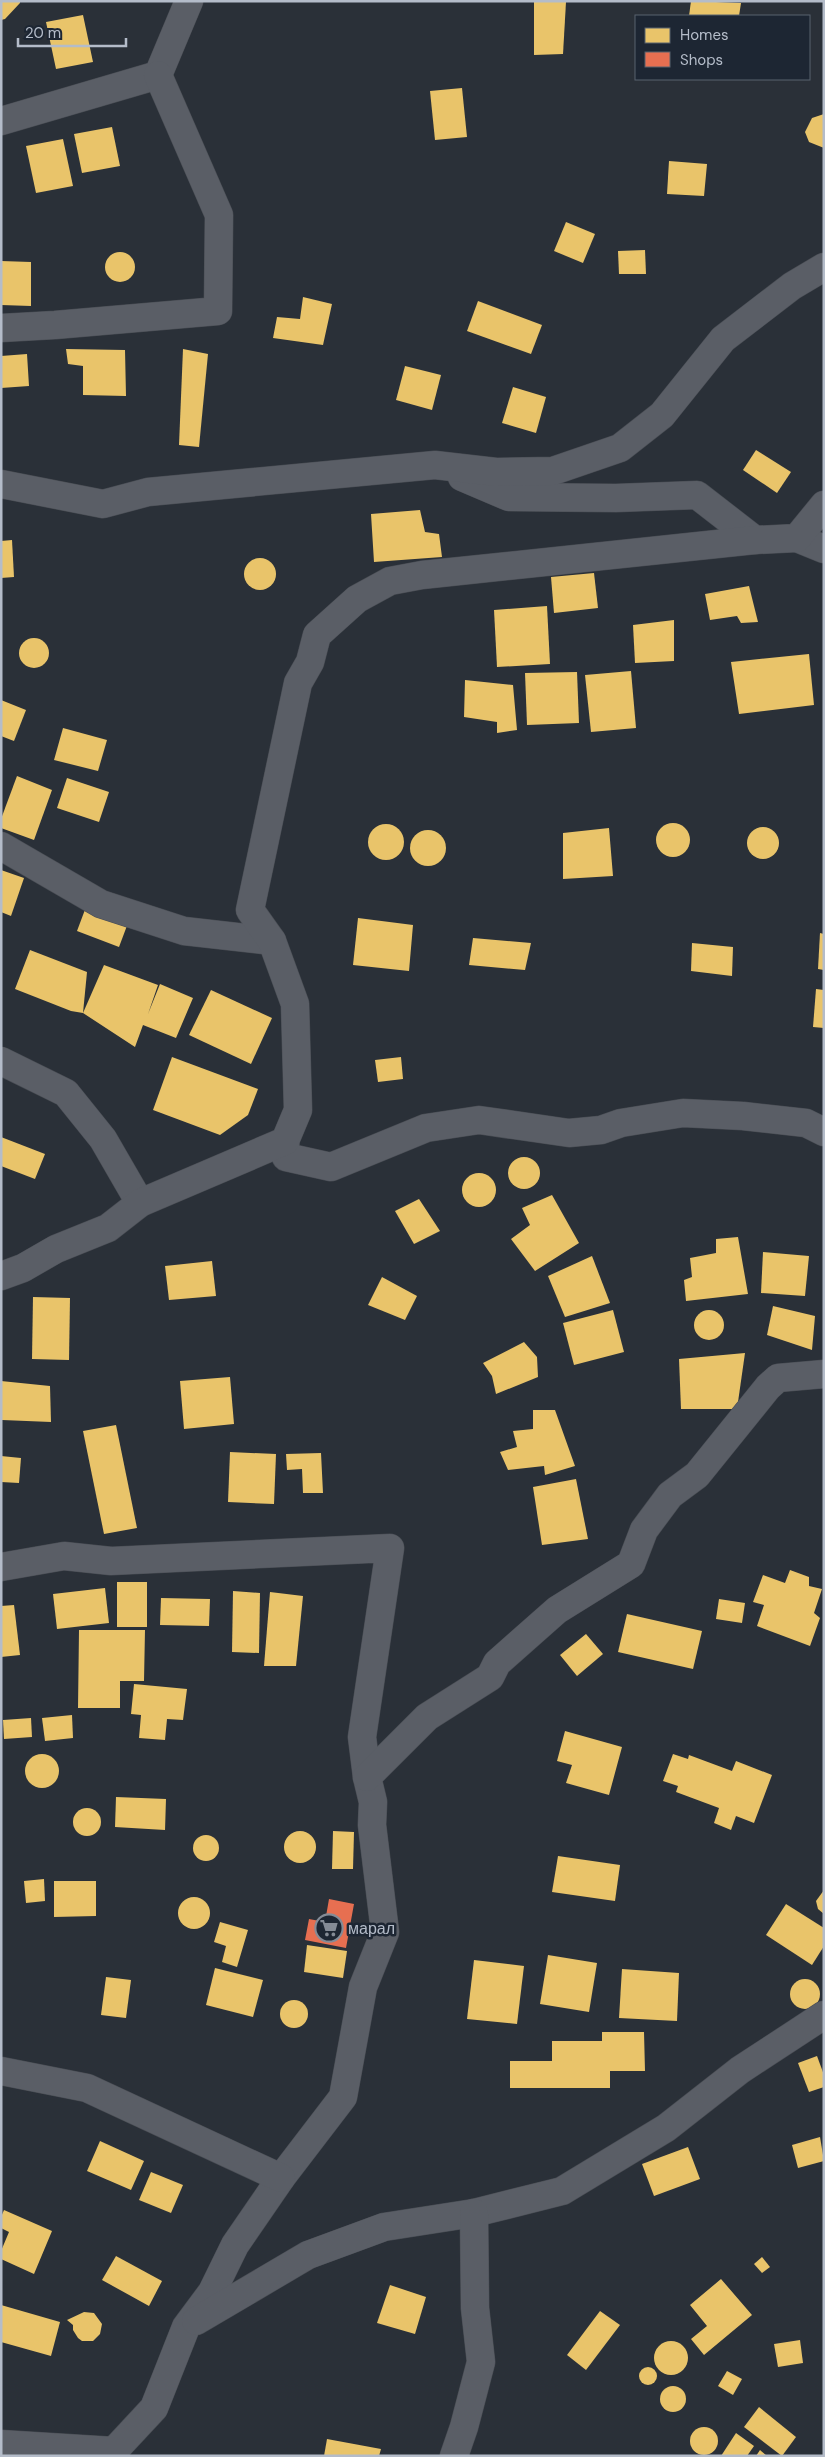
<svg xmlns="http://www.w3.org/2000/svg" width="825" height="2457" viewBox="0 0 825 2457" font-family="'DM Sans',sans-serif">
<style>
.homes{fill:#e9c46a}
.shops{fill:#e76f51}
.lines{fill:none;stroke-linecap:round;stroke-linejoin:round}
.street-casing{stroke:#484c53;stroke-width:29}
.street{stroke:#5a5e66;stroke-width:28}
.labels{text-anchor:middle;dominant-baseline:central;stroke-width:5;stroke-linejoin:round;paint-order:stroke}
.poi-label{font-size:16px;fill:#b4bcc9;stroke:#1d2633;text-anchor:start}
</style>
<rect width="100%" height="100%" fill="#2a3038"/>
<g class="homes">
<path d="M 1,1 L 20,1 L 20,3 L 5,19 L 1,20 Z"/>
<path d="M 534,1 L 566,2 L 563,54 L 534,55 Z"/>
<path d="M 691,1 L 741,3 L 739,16 L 689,16 Z"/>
<path d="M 83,15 L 93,62 L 56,69 L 46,22 Z"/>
<path d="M 462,88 L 467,137 L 435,140 L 430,91 Z"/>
<path d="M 824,114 L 824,148 L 809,142 L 805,132 L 812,118 Z"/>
<path d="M 112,127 L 120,166 L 82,173 L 74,134 Z"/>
<path d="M 63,139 L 73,186 L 36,193 L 26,146 Z"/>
<path d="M 669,161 L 707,164 L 704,196 L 667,194 Z"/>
<path d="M 566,222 L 595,234 L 583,263 L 554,251 Z"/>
<path d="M 645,250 L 646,274 L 619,274 L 618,251 Z"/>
<circle cx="120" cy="267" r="15"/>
<path d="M 1,261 L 31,262 L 31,306 L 1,305 Z"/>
<path d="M 303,297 L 332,304 L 323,345 L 273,338 L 277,317 L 300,319 Z"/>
<path d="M 478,301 L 542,325 L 531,354 L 467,331 Z"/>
<path d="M 66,349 L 125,350 L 126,396 L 83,395 L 83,366 L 68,364 Z"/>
<path d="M 183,349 L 208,354 L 199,447 L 179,445 Z"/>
<path d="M 27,354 L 29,386 L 1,388 L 1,356 Z"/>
<path d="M 405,366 L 441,375 L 432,410 L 396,400 Z"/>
<path d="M 513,387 L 546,397 L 536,433 L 502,423 Z"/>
<path d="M 756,450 L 791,472 L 777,493 L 743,470 Z"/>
<path d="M 420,510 L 425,532 L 439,534 L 442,557 L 374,562 L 371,514 Z"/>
<path d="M 12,540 L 14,577 L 1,578 L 1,541 Z"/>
<circle cx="260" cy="574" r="16"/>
<path d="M 594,573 L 598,608 L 554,613 L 551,577 Z"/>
<path d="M 749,586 L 758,622 L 741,623 L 737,616 L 710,620 L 705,594 Z"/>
<path d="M 547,606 L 550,664 L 497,667 L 494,610 Z"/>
<path d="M 674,620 L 674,661 L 635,663 L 633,625 Z"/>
<circle cx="34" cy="653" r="15"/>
<path d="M 809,654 L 814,705 L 739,714 L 731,662 Z"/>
<path d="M 631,671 L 636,728 L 591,732 L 585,675 Z"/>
<path d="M 577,672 L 579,723 L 527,725 L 525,673 Z"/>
<path d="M 465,680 L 513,685 L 517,730 L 497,733 L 497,722 L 464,717 Z"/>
<path d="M 1,700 L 26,710 L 14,741 L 1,736 Z"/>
<path d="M 63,728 L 107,740 L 98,771 L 54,760 Z"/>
<path d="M 17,776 L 52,790 L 34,840 L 1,828 L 1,819 Z"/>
<path d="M 67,778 L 109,792 L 99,822 L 57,808 Z"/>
<circle cx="673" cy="840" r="17"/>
<circle cx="386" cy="842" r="18"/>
<circle cx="763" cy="843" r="16"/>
<path d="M 609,828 L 613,876 L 563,879 L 563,833 Z"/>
<circle cx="428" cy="848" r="18"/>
<path d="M 1,870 L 24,878 L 11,916 L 1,912 Z"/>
<path d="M 86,907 L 128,923 L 119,947 L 77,931 Z"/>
<path d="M 358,918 L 413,925 L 409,971 L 353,965 Z"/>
<path d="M 820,933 L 824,934 L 824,970 L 818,969 Z"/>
<path d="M 473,938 L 531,943 L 525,970 L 469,965 Z"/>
<path d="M 692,943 L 733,947 L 732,976 L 691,971 Z"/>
<path d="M 30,950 L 87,972 L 83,1013 L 71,1011 L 15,989 Z"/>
<path d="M 104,965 L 158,985 L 148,1014 L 160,984 L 193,998 L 176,1038 L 143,1025 L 135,1047 L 83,1013 Z"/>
<path d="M 816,989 L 824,990 L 824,1028 L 813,1027 Z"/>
<path d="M 211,990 L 272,1018 L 251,1064 L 189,1035 Z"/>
<path d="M 172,1057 L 258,1089 L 248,1115 L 220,1135 L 153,1110 Z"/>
<path d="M 401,1057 L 403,1079 L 378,1082 L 375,1060 Z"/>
<path d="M 1,1137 L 45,1154 L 35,1179 L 1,1166 Z"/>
<circle cx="524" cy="1173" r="16"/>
<circle cx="479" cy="1190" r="17"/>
<path d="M 552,1195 L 579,1243 L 535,1271 L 511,1239 L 530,1225 L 522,1208 Z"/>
<path d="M 419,1199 L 440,1231 L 414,1244 L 395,1211 Z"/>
<path d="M 738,1237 L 748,1294 L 686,1301 L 684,1280 L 692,1277 L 690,1258 L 716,1253 L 716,1239 Z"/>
<path d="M 763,1252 L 809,1256 L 805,1296 L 761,1293 Z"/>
<path d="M 592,1256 L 610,1303 L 565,1317 L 548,1276 Z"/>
<path d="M 212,1261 L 216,1296 L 169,1300 L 165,1266 Z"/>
<path d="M 382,1277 L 417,1296 L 405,1320 L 368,1305 Z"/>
<path d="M 33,1297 L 70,1298 L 69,1360 L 32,1359 Z"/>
<path d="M 773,1306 L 815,1316 L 812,1350 L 767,1335 Z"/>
<circle cx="709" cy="1325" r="15"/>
<path d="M 613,1310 L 624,1352 L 574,1365 L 563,1323 Z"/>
<path d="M 524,1342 L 537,1357 L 538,1377 L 496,1394 L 492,1376 L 483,1363 Z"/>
<path d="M 745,1353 L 737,1409 L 681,1409 L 679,1359 Z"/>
<path d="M 230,1377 L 234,1424 L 184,1429 L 180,1381 Z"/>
<path d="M 1,1381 L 50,1386 L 51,1422 L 2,1420 Z"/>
<path d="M 533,1410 L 555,1410 L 575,1466 L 545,1475 L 544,1466 L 508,1470 L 500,1452 L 517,1447 L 513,1431 L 533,1429 Z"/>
<path d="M 116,1425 L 137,1528 L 104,1534 L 83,1431 Z"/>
<path d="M 230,1452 L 276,1454 L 274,1504 L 228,1502 Z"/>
<path d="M 321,1453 L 323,1493 L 303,1493 L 302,1469 L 287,1470 L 286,1454 Z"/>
<path d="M 1,1456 L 21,1458 L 19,1483 L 1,1482 Z"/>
<path d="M 576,1479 L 588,1539 L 542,1545 L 533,1487 Z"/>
<path d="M 790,1570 L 809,1577 L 809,1586 L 822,1589 L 814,1613 L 820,1618 L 810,1646 L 757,1626 L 764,1605 L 753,1602 L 763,1575 L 785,1583 Z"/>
<rect x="117" y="1582" width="30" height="45"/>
<path d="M 105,1588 L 109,1623 L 57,1629 L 53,1594 Z"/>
<path d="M 233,1591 L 260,1593 L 259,1653 L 232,1652 Z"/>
<path d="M 270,1592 L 303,1596 L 296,1666 L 264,1666 Z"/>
<path d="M 161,1598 L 210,1599 L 209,1626 L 160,1625 Z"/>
<path d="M 719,1599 L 745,1603 L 742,1623 L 716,1619 Z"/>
<path d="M 14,1605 L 20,1655 L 1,1657 L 1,1606 Z"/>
<path d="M 627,1614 L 702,1631 L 693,1669 L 618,1652 Z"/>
<path d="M 79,1630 L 145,1630 L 144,1681 L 120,1681 L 120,1708 L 78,1708 Z"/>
<path d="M 586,1634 L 603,1654 L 577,1676 L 560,1655 Z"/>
<path d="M 134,1684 L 187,1689 L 183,1720 L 167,1719 L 165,1740 L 139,1738 L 141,1715 L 131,1714 Z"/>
<path d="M 72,1715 L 73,1738 L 45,1741 L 42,1718 Z"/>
<path d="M 31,1718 L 32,1737 L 4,1739 L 3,1720 Z"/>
<path d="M 565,1731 L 622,1747 L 609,1795 L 566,1783 L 572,1765 L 557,1761 Z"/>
<path d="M 673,1754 L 688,1759 L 689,1755 L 732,1771 L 736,1761 L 772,1775 L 754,1823 L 736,1816 L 731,1830 L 714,1823 L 719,1808 L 676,1792 L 678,1786 L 663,1781 Z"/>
<circle cx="42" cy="1771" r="17"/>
<path d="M 116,1797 L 166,1799 L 165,1830 L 115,1827 Z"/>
<circle cx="87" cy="1822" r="14"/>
<path d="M 333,1831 L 354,1832 L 353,1869 L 332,1869 Z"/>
<circle cx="300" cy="1847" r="16"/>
<circle cx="206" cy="1848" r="13"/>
<path d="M 558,1856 L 620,1865 L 615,1901 L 552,1892 Z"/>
<path d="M 44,1879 L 45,1901 L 26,1903 L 24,1881 Z"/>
<path d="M 54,1881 L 96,1881 L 96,1916 L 54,1917 Z"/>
<path d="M 824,1890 L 824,1914 L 818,1909 L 816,1901 Z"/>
<circle cx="194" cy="1913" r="16"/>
<path d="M 786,1904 L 824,1928 L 824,1946 L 812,1965 L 766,1935 Z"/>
<path d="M 220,1922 L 248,1930 L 237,1967 L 222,1962 L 226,1946 L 214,1942 Z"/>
<path d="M 307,1945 L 347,1951 L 343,1978 L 304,1972 Z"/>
<path d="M 548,1955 L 597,1963 L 589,2012 L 540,2004 Z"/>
<path d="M 474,1960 L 524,1966 L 517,2024 L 467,2019 Z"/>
<path d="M 215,1968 L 263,1980 L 253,2017 L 206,2005 Z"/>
<path d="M 622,1969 L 679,1973 L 677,2021 L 619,2018 Z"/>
<path d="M 106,1977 L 131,1980 L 126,2018 L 101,2015 Z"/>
<circle cx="805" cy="1994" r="15"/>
<circle cx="294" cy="2014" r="14"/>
<path d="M 602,2032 L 644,2032 L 645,2071 L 610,2071 L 610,2088 L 510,2088 L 510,2061 L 552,2061 L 552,2041 L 602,2041 Z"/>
<path d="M 817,2056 L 824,2075 L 824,2087 L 809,2092 L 798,2063 Z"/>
<path d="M 820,2137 L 824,2161 L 798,2168 L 792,2145 Z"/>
<path d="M 100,2141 L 144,2161 L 131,2190 L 87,2171 Z"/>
<path d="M 688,2147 L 700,2179 L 654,2196 L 642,2164 Z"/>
<path d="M 151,2172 L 183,2185 L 171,2213 L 139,2200 Z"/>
<path d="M 4,2210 L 52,2231 L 34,2274 L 1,2259 L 1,2251 L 9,2232 L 1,2228 L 1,2217 Z"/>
<path d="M 116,2256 L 162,2281 L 149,2306 L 102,2280 Z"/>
<path d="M 762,2257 L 770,2267 L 762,2273 L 754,2264 Z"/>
<path d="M 721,2279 L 752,2315 L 704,2355 L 691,2339 L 707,2326 L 690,2305 Z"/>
<path d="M 390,2285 L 426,2297 L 415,2334 L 377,2323 Z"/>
<path d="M 1,2305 L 60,2322 L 51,2356 L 1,2342 Z"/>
<path d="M 600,2311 L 620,2325 L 586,2370 L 567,2355 Z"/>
<path d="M 84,2312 L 94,2313 L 102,2324 L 100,2334 L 93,2341 L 82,2341 L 78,2338 L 73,2330 L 73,2325 L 67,2320 Z"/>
<path d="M 800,2340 L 803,2363 L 778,2367 L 774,2344 Z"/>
<circle cx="671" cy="2358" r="17"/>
<circle cx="648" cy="2376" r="9"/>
<path d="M 727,2371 L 742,2379 L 733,2395 L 718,2386 Z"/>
<circle cx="673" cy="2399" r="13"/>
<path d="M 759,2407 L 796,2437 L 782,2456 L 744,2427 Z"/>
<circle cx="704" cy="2441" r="14"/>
<path d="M 736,2433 L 754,2446 L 747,2456 L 721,2456 Z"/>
<path d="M 327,2439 L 381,2449 L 379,2456 L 324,2456 Z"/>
<path d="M 760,2450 L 767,2456 L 756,2456 Z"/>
</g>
<path class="shops" d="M 329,1899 L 354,1904 L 346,1948 L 305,1940 L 309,1919 L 325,1922 Z"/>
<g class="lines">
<g class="street-casing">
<g id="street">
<path d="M 1,121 L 158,75 L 189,1"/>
<path d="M 1,328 L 55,325 L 218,311 L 219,215 L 158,75"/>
<path d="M 462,477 L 509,497 L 616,498 L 697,495 L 755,540"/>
<path d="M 1,484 L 103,504 L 148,492 L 435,465 L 496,472 L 553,471 L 620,448 L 662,415 L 723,339 L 792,286 L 824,267"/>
<path d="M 797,538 L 824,549"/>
<path d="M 1,846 L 101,904 L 184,931 L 272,941"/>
<path d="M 1,1061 L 66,1093 L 103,1139 L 140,1203"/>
<path d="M 285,1141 L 286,1157 L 331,1167 L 426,1128 L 479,1120 L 569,1133 L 601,1130 L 621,1123 L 683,1113 L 743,1116 L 806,1123 L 824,1132"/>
<path d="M 1,1276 L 23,1268 L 56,1249 L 108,1228 L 140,1203 L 285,1141 L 298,1110 L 295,1004 L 272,941 L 250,910 L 298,683 L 310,662 L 317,635 L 357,599 L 390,581 L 422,575 L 755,540 L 797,538 L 824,505"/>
<path d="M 1,1567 L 64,1556 L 111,1561 L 390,1548 L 362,1737 L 367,1777 L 373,1802 L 372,1825 L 385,1932 L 363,1987 L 343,2097 L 281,2178 L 235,2245 L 212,2292 L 186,2327 L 154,2408 L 114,2451 L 1,2444"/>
<path d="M 367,1777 L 427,1717 L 490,1677 L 497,1663 L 557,1610 L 631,1564 L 644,1530 L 670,1495 L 697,1475 L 768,1387 L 778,1378 L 824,1374"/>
<path d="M 1,2071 L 87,2088 L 281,2178"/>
<path d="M 196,2321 L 308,2255 L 384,2227 L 474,2213 L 562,2191 L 666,2128 L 740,2070 L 824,2015"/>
<path d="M 454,2456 L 464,2427 L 481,2362 L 475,2308 L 474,2213"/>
</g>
</g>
<use href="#street" class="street"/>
</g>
<defs>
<g id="supermarket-ring" transform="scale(1.4375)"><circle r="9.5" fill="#1d2633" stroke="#848b96" stroke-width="1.5"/><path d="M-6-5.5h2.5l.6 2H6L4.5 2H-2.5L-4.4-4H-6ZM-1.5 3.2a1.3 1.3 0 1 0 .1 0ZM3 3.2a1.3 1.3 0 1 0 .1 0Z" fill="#848b96"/></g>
</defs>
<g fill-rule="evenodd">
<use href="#supermarket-ring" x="329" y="1928"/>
</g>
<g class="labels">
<g class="poi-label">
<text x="348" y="1928">марал</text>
</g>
</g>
<rect width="825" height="2457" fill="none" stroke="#b4bcc9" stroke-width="5"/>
<rect x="635" y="15" width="175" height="65" fill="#1d2633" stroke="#59626f"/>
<rect x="645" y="28" width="25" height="15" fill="#e9c46a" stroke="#59626f"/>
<text x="680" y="40" font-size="15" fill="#b4bcc9">Homes</text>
<rect x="645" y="52" width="25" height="15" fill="#e76f51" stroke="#59626f"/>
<text x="680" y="65" font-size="15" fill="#b4bcc9">Shops</text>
<path d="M18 38v8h108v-8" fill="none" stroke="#b4bcc9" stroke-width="2.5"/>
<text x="25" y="38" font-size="15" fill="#b4bcc9" stroke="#1d2633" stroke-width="4" paint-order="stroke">20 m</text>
</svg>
